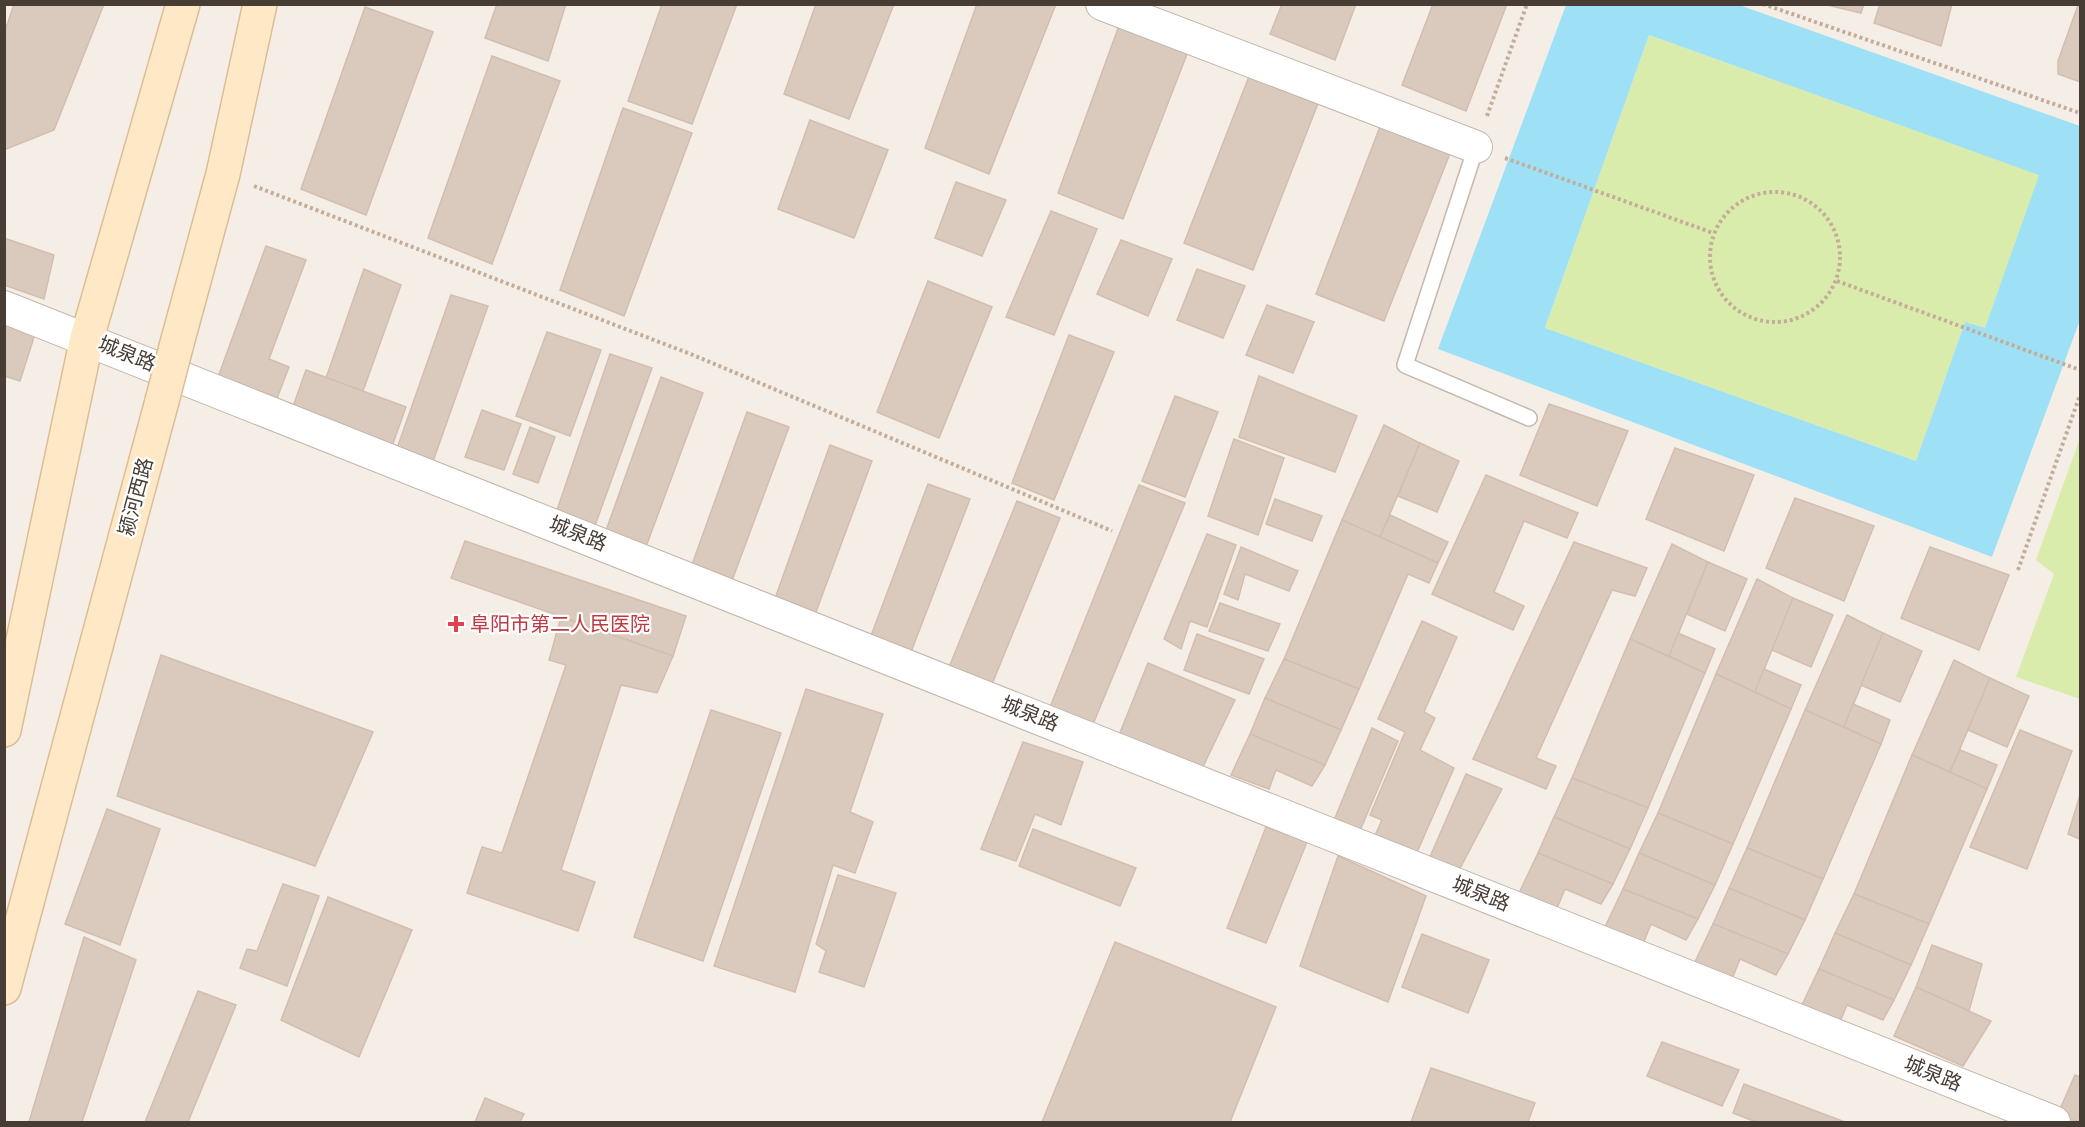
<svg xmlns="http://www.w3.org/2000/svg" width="2085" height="1127" viewBox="0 0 2085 1127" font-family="Karla,'Noto Sans SC',sans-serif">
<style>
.green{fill:#daecac}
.water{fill:#9ee1f6;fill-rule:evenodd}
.building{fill:#dacabe;stroke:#d3beae;stroke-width:1.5}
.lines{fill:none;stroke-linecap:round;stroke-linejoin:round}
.lane-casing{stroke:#c4b7ab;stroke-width:18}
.street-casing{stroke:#c4b7ab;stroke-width:34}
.secondary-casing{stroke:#dcbd95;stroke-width:36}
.path{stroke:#c4ad98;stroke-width:4;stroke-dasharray:3 3;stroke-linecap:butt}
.lane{stroke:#fff;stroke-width:15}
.street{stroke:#fff;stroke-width:32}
.secondary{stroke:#ffe8c6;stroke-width:33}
.secondary-bridge-casing{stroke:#dcbd95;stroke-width:36;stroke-linecap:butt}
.secondary-bridge{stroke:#ffe8c6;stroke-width:33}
.health-dot{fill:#e0444e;stroke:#fff;stroke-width:2}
.labels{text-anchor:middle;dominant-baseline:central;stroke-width:4.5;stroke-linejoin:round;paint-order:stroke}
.street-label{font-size:20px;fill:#483d35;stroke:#fff}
.health-label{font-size:20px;fill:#be3a42;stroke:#fff;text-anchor:start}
</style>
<rect width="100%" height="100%" fill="#f5eee7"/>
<g class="green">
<path d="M 1649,35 L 2040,175 L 1985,329 L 1965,322 L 1916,461 L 1545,328 Z"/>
<path d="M 2080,438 L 2080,699 L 2016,677 L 2054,574 L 2036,560 Z"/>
</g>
<path class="water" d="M 1566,5 L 1739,5 L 2080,126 L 2080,320 L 1992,557 L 1438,349 ZM 1649,35 L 2039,175 L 1985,328 L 1965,322 L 1916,461 L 1545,328 Z"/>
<g class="building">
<path d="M 14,4 L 104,4 L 54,130 L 4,150 L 4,34 Z"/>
<path d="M 497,4 L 566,4 L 548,61 L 485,38 Z"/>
<path d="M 662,4 L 737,4 L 692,124 L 628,101 Z"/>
<path d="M 816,4 L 894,4 L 849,119 L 784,94 Z"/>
<path d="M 977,4 L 1056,4 L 989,174 L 925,148 Z"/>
<path d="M 1282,4 L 1356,4 L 1335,60 L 1270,34 Z"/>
<path d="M 1433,4 L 1507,4 L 1466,111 L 1402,85 Z"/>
<path d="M 1823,4 L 1864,4 L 1861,13 Z"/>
<path d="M 1880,4 L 1952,4 L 1941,46 L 1874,23 Z"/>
<path d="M 2078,5 L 2080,6 L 2080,82 L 2058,74 L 2058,61 Z"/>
<path d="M 365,7 L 433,32 L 366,215 L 301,189 Z"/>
<path d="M 1120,23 L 1189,49 L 1123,219 L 1058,193 Z"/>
<path d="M 492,56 L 560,81 L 492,264 L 428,238 Z"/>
<path d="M 1250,74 L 1319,101 L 1253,270 L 1184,243 Z"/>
<path d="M 623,108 L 692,133 L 624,316 L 560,290 Z"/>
<path d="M 810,120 L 888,150 L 854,238 L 778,209 Z"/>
<path d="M 1381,124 L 1451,151 L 1384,321 L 1316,294 Z"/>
<path d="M 956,182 L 1006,200 L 982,256 L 935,238 Z"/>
<path d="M 1051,211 L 1097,229 L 1054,335 L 1006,317 Z"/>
<path d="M 4,238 L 54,255 L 44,299 L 4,285 Z"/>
<path d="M 1121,240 L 1172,259 L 1148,316 L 1097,294 Z"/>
<path d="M 266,246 L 306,260 L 269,359 L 289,367 L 276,401 L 218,377 Z"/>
<path d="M 364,269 L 401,285 L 363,391 L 326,378 Z"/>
<path d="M 1197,269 L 1245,286 L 1223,338 L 1177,320 Z"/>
<path d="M 928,281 L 992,307 L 939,438 L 877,412 Z"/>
<path d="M 451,295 L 488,306 L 431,467 L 395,454 Z"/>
<path d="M 1267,305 L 1314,322 L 1293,373 L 1246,355 Z"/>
<path d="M 4,324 L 35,334 L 20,381 L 4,376 Z"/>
<path d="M 547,332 L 601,350 L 570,436 L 516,416 Z"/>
<path d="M 1069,335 L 1114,352 L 1054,500 L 1012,483 Z"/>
<path d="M 610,354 L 652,368 L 593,531 L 555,516 Z"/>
<path d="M 306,370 L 406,407 L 391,449 L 291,412 Z"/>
<path d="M 1259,376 L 1357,416 L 1335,472 L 1239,437 Z"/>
<path d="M 661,377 L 703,393 L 644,552 L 604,536 Z"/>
<path d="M 1175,396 L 1218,412 L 1185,497 L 1142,481 Z"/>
<path d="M 1549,404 L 1628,431 L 1597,506 L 1520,475 Z"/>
<path d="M 482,410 L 521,424 L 504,470 L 465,457 Z"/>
<path d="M 747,412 L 789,427 L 730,586 L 690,570 Z"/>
<path d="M 1384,425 L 1420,443 L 1380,537 L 1342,520 Z"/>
<path d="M 530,427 L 555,437 L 538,483 L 513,474 Z"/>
<path d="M 1234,439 L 1284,458 L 1258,535 L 1208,516 Z"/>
<path d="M 1420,443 L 1459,461 L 1437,512 L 1398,496 Z"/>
<path d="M 830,445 L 872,461 L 813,620 L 773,604 Z"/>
<path d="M 1675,448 L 1754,475 L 1724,551 L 1646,519 Z"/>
<path d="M 1486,475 L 1578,513 L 1567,538 L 1524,521 L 1494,592 L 1524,606 L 1513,630 L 1432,594 Z"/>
<path d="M 928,484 L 970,499 L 909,657 L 869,641 Z"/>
<path d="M 1139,485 L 1185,503 L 1093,724 L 1050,707 Z"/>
<path d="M 1795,498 L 1874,526 L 1844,601 L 1766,568 Z"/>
<path d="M 1275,499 L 1322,516 L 1312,541 L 1266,524 Z"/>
<path d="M 1017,501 L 1060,518 L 990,689 L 947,672 Z"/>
<path d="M 1390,515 L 1448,542 L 1438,563 L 1380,537 Z"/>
<path d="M 1342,520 L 1438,563 L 1429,583 L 1408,574 L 1359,689 L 1284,659 Z"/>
<path d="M 1207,534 L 1236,545 L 1207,627 L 1190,621 L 1181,649 L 1164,639 Z"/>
<path d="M 465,541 L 686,616 L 673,656 L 451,578 Z"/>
<path d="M 1574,542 L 1647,568 L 1635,596 L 1612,590 L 1536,758 L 1556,766 L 1546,789 L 1473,759 Z"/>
<path d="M 1672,544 L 1708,562 L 1669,656 L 1630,639 Z"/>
<path d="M 1241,547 L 1298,571 L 1289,591 L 1245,574 L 1238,600 L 1224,594 Z"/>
<path d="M 1930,547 L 2009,575 L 1979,650 L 1901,618 Z"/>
<path d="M 1708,562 L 1747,579 L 1725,631 L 1687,614 Z"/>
<path d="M 1757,579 L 1793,598 L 1755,692 L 1716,674 Z"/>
<path d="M 1793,598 L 1833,615 L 1811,667 L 1772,650 Z"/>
<path d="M 1220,603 L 1280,624 L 1268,651 L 1209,631 Z"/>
<path d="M 1847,615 L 1883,633 L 1844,727 L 1805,710 Z"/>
<path d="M 561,617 L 673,656 L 657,693 L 621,685 L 561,870 L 595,882 L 578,931 L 467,893 L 482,847 L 502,853 L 566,665 L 549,660 Z"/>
<path d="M 1422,621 L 1457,637 L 1424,712 L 1435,718 L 1420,750 L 1454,768 L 1414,859 L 1372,842 L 1382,820 L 1370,815 L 1405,732 L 1378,719 Z"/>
<path d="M 1678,633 L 1715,649 L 1705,673 L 1669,656 Z"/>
<path d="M 1883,633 L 1922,651 L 1900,702 L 1861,685 Z"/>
<path d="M 1197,634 L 1264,659 L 1249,694 L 1184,670 Z"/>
<path d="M 1630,639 L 1705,673 L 1648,808 L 1572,778 Z"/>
<path d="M 161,655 L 373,732 L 315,866 L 117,796 Z"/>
<path d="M 1284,659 L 1359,689 L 1341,730 L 1265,698 Z"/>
<path d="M 1954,660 L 1990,678 L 1950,772 L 1912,755 Z"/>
<path d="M 1148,663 L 1235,700 L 1199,775 L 1117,740 Z"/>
<path d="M 1764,669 L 1801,685 L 1791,709 L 1755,692 Z"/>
<path d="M 1716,674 L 1791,709 L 1733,844 L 1658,813 Z"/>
<path d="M 1990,678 L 2029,696 L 2007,747 L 1968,730 Z"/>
<path d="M 806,689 L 883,714 L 850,812 L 873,822 L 855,873 L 833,865 L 795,992 L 714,966 Z"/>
<path d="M 1265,698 L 1341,730 L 1325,765 L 1250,734 Z"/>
<path d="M 1853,704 L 1890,720 L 1881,744 L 1844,727 Z"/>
<path d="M 711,710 L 781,733 L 703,961 L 634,937 Z"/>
<path d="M 1805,710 L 1881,744 L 1823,879 L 1747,848 Z"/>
<path d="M 1372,728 L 1398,741 L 1356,840 L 1330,830 Z"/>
<path d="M 2020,730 L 2072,751 L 2027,869 L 1970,847 Z"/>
<path d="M 1250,734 L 1325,765 L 1312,786 L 1276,770 L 1269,789 L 1231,775 Z"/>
<path d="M 1023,742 L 1083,762 L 1061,825 L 1035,814 L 1016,861 L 981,849 Z"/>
<path d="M 1960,750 L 1997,765 L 1987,789 L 1950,772 Z"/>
<path d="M 1912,755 L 1987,789 L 1929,924 L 1854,894 Z"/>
<path d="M 1466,774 L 1502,789 L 1458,872 L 1429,859 Z"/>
<path d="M 1572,778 L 1648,808 L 1630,849 L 1554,817 Z"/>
<path d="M 2080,795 L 2080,839 L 2068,834 Z"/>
<path d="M 107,809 L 160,829 L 120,945 L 65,924 Z"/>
<path d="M 1658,813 L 1733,844 L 1715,885 L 1639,853 Z"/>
<path d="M 1554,817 L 1630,849 L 1613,884 L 1538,853 Z"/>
<path d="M 1266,827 L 1307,842 L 1266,943 L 1227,928 Z"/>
<path d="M 1033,829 L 1136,868 L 1120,906 L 1019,866 Z"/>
<path d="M 1747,848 L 1823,879 L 1805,920 L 1729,888 Z"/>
<path d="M 1538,853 L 1613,884 L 1601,904 L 1565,889 L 1557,908 L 1519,893 Z"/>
<path d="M 1639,853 L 1715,885 L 1698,919 L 1623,889 Z"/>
<path d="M 1338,856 L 1426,896 L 1388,1002 L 1300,966 Z"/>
<path d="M 838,875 L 896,893 L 864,987 L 819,972 L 826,951 L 816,944 Z"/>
<path d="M 283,884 L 319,896 L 287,986 L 240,968 L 247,949 L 257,951 Z"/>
<path d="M 1729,888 L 1805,920 L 1788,954 L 1713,924 Z"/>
<path d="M 1623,889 L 1698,919 L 1686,940 L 1651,924 L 1643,944 L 1604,929 Z"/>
<path d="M 1854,894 L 1929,924 L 1911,965 L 1835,933 Z"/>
<path d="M 328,897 L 412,930 L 359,1057 L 281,1020 Z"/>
<path d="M 1713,924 L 1788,954 L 1776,975 L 1740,959 L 1732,979 L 1694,964 Z"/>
<path d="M 1835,933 L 1911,965 L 1894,1000 L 1819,969 Z"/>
<path d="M 1422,934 L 1489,960 L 1468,1013 L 1402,987 Z"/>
<path d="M 84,937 L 136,960 L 82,1122 L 29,1122 Z"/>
<path d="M 1115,942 L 1276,1007 L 1230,1122 L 1042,1122 Z"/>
<path d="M 1932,945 L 1982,964 L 1969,1011 L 1916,987 Z"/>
<path d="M 1819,969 L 1894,1000 L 1883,1020 L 1847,1005 L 1839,1024 L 1800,1009 Z"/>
<path d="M 1916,987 L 1991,1021 L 1963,1066 L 1894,1036 Z"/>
<path d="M 198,991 L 236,1005 L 188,1122 L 145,1122 Z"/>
<path d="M 1662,1042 L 1739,1070 L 1722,1106 L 1647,1076 Z"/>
<path d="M 1431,1068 L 1535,1103 L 1528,1122 L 1411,1122 Z"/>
<path d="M 2075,1075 L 2080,1077 L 2080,1122 L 2057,1116 Z"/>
<path d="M 1744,1084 L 1845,1122 L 1756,1122 L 1733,1113 Z"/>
<path d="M 485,1098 L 524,1114 L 520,1122 L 475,1122 Z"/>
</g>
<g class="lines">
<g class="lane-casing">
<path id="lane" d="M 1476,147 L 1405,365 L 1529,418"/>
</g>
<g class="street-casing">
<g id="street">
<path d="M 1102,4 L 1476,147"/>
<path d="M 4,307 L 2054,1122"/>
</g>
</g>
<g class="secondary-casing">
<g id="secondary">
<path d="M 176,347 L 223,174 L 260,4"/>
<path d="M 4,730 L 87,338 L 183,4"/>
<path d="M 4,988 L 162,401"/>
</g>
</g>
<g class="path">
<path d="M 1763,4 L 2080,113"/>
<path d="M 1487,116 L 1527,4"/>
<path d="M 1505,158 L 1713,233"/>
<path d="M 254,186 L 693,355 L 1112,531"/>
<circle cx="1775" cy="257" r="65"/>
<path d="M 1837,281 L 2080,370"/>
<path d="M 2018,570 L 2080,395"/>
</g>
<use href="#lane" class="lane"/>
<use href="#street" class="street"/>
<use href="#secondary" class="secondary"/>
<g class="secondary-bridge-casing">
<path id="secondary-bridge" d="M 162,401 L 176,347"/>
</g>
<use href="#secondary-bridge" class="secondary-bridge"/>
</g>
<path class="health-dot" d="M453 615h6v6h6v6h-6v6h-6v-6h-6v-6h6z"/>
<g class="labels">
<g class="street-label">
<text transform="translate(127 354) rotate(22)">城泉路</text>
<text transform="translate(136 497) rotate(-75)">颍河西路</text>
<text transform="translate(578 534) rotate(22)">城泉路</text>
<text transform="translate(1030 714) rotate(22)">城泉路</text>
<text transform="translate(1481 894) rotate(22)">城泉路</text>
<text transform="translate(1933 1074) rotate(22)">城泉路</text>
</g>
<g class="health-label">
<text x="470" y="624">阜阳市第二人民医院</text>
</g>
</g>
<rect width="2085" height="1127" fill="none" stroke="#483d35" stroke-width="12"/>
</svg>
